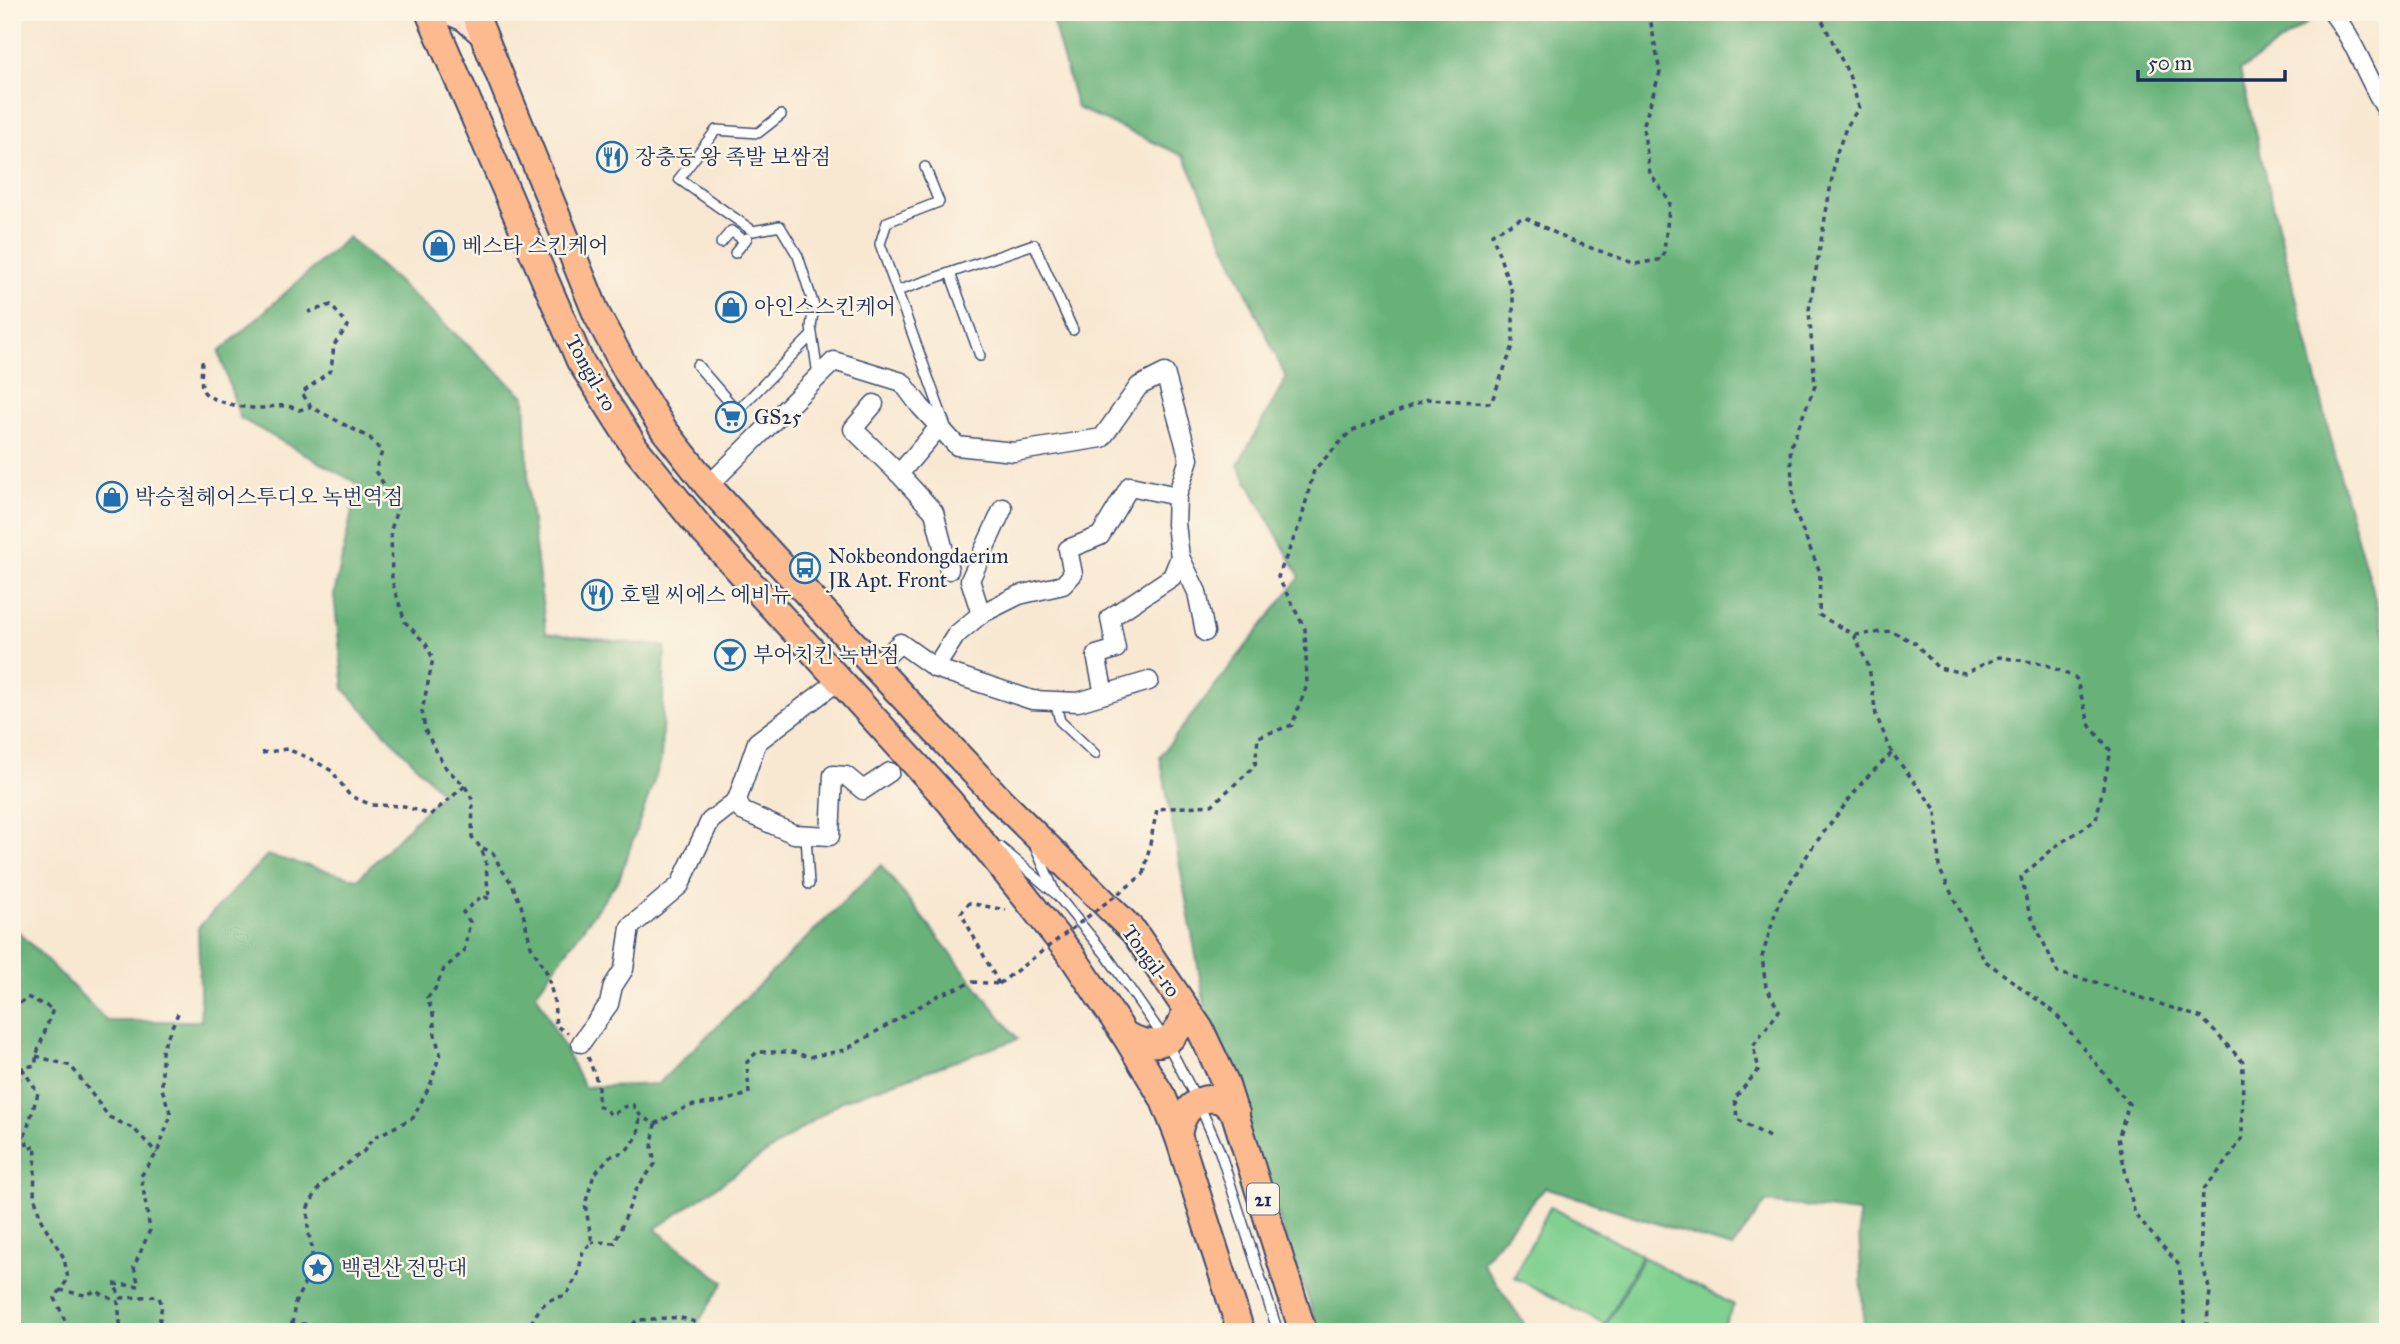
<svg xmlns="http://www.w3.org/2000/svg" width="2400" height="1344" viewBox="0 0 2400 1344" font-family="'IM FELL Great Primer','Noto Serif KR',serif">
<style>
.green{fill:#80d090;stroke:#4e8077;stroke-width:2}
.forest{fill:#68b27a;stroke:#42706c;stroke-width:2}
.lines{fill:none;stroke-linecap:round;stroke-linejoin:round}
.service-casing{stroke:#3c4b6f;stroke-width:12}
.minor-casing{stroke:#3c4b6f;stroke-width:21}
.secondary-casing{stroke:#3c4b6f;stroke-width:28}
.primary-casing{stroke:#3c4b6f;stroke-width:30}
.path{stroke:#3c4b6f;stroke-width:3.5;stroke-dasharray:5 5;stroke-linecap:butt}
.service{stroke:#fff;stroke-width:9}
.minor{stroke:#fff;stroke-width:18}
.secondary{stroke:#fee3d2;stroke-width:24}
.primary{stroke:#fcba8e;stroke-width:26}
.path-bridge{stroke:#3c4b6f;stroke-width:3.5;stroke-dasharray:5 5;stroke-linecap:butt}
.labels{text-anchor:middle;dominant-baseline:central;stroke-width:5;stroke-linejoin:round;paint-order:stroke}
.shield{fill:#fcf5e5;stroke:#5e6a86;stroke-width:2}
.shield-label{font-size:19px;font-weight:bold;fill:#1b2f5e}
.poi-label{font-size:21px;fill:#1b2f5e;stroke:#fcf5e5;text-anchor:start}
.street-label{font-size:21px;fill:#1b2f5e;stroke:#fcf5e5}
</style>
<rect width="100%" height="100%" fill="#fcf5e5"/>
<filter id="ink" filterUnits="userSpaceOnUse"><feTurbulence type="fractalNoise" baseFrequency=".0143" numOctaves="2"/><feDisplacementMap in="SourceGraphic" scale="14" xChannelSelector="R" yChannelSelector="G"/><feConvolveMatrix kernelMatrix="1 2 1 2 8 2 1 2 1" color-interpolation-filters="sRGB"/></filter>
<filter id="wash" filterUnits="userSpaceOnUse"><feTurbulence type="fractalNoise" baseFrequency=".00686" numOctaves="4" result="noise"/><feDisplacementMap in="SourceGraphic" scale="28" xChannelSelector="R" yChannelSelector="G"/><feGaussianBlur stdDeviation="1.57" result="paint"/><feColorMatrix in="noise" values="0 0 0 0 0 0 0 0 0 0 0 0 0 0 0 0 0 1.4 0 .05"/><feComposite in="paint" operator="in"/></filter>
<g filter="url(#wash)">
<rect width="100%" height="100%" fill="#f8e8d2"/>
<g class="green">
<path d="M 1550,1207 L 1642,1255 L 1605,1325 L 1514,1277 Z"/>
<path d="M 1643,1257 L 1734,1305 L 1720,1332 L 1617,1332 L 1606,1326 Z"/>
</g>
<g class="forest">
<path d="M 1050,12 L 2322,12 L 2240,71 L 2346,499 L 2388,644 L 2388,1332 L 1864,1332 L 1858,1213 L 1766,1202 L 1732,1248 L 1545,1187 L 1482,1262 L 1530,1332 L 1320,1332 L 1208,1022 L 1160,756 L 1300,577 L 1238,465 L 1286,378 L 1184,156 L 1077,108 Z"/>
<path d="M 348,237 L 525,397 L 529,498 L 546,633 L 665,647 L 661,761 L 619,879 L 536,993 L 584,1087 L 658,1084 L 881,865 L 1018,1039 L 842,1101 L 655,1229 L 724,1282 L 692,1332 L 12,1332 L 12,925 L 107,1021 L 201,1021 L 198,928 L 267,855 L 358,879 L 442,793 L 344,689 L 334,595 L 358,484 L 240,418 L 219,352 Z"/>
</g>
</g>
<g filter="url(#ink)">
<g class="lines">
<g class="service-casing">
<g id="service">
<path d="M 781,115 L 758,133 L 716,130 L 679,179 L 753,231 L 780,226 L 798,256 L 814,306 L 811,327 L 818,375"/>
<path d="M 925,167 L 939,202 L 887,222 L 880,244 L 946,427"/>
<path d="M 721,243 L 731,231 L 745,241"/>
<path d="M 735,253 L 747,238"/>
<path d="M 950,273 L 980,356"/>
<path d="M 897,291 L 1034,244 L 1073,330"/>
<path d="M 697,365 L 737,411 L 812,335"/>
<path d="M 1055,701 L 1060,721 L 1095,754"/>
<path d="M 806,836 L 809,884"/>
<path d="M 1000,847 L 1057,895 L 1107,956 L 1166,1041 L 1198,1102 L 1220,1152 L 1278,1332"/>
<path d="M 1036,849 L 1054,890"/>
</g>
</g>
<g class="minor-casing">
<g id="minor">
<path d="M 2332,12 C 2356,43 2368,80 2388,113"/>
<path d="M 874,404 L 853,429 L 899,474 L 939,427"/>
<path d="M 899,474 L 934,512 L 949,570"/>
<path d="M 708,486 L 834,361 L 902,382 L 920,406 L 957,446 L 1014,452 L 1102,438 L 1139,386 L 1165,373 L 1189,459 L 1177,496 L 1176,524 L 1180,557 L 1197,592 L 1205,632"/>
<path d="M 981,614 L 970,580 L 1003,508"/>
<path d="M 875,667 L 900,643 L 935,668 L 1032,700 L 1078,702 L 1149,681"/>
<path d="M 935,668 L 956,635 L 981,614 L 1019,595 L 1063,585 L 1073,574 L 1068,549 L 1100,536 L 1130,486 L 1177,496"/>
<path d="M 1104,694 L 1096,655 L 1116,649 L 1110,618 L 1172,577 L 1180,557"/>
<path d="M 737,800 L 742,811 L 794,834 L 830,836 L 833,775 L 846,776 L 863,790 L 890,772"/>
<path d="M 581,1043 L 609,1004 L 613,986 L 624,969 L 630,927 L 680,885 L 710,821 L 737,800 L 757,742 L 838,681"/>
</g>
</g>
<g class="secondary-casing">
<path id="secondary" d="M 449,12 L 465,19 L 484,36"/>
</g>
<g class="primary-casing">
<g id="primary">
<path d="M 429,12 L 580,361 L 636,449 L 696,523 L 950,802 L 1072,956 L 1125,1035 L 1163,1098 L 1178,1135 L 1241,1332"/>
<path d="M 474,12 L 597,315 L 628,373 L 664,430 L 708,486 L 875,667 L 1000,800 L 1134,932 L 1200,1029 L 1225,1082 L 1303,1332"/>
<path d="M 1125,1035 C 1158,1051 1177,1045 1186,1009"/>
<path d="M 1178,1135 C 1182,1112 1195,1094 1221,1100 L 1236,1113"/>
</g>
</g>
<g class="path">
<path d="M 1818,12 L 1849,75 L 1859,107 L 1846,128 L 1836,155 L 1809,310 L 1815,386 L 1790,448 L 1794,510 L 1820,572 L 1819,615 L 1854,635 L 1869,667 L 1876,715 L 1892,753 L 1936,810 L 1939,868 L 1984,960 L 2054,1012 L 2129,1104 L 2118,1138 L 2135,1215 L 2179,1265 L 2186,1332"/>
<path d="M 202,361 C 202,370 200,382 203,390 C 207,401 243,408 255,408 C 273,409 280,401 299,410 L 311,407"/>
<path d="M 1855,635 L 1891,631 L 1915,643 L 1938,668 L 1965,673 L 1999,657 L 2044,664 L 2076,678 L 2090,726 L 2111,751 L 2096,820 L 2056,846 L 2021,877 L 2029,912 L 2058,973 L 2095,982 L 2202,1018 L 2243,1062 L 2242,1138 L 2225,1164 L 2203,1190 L 2200,1257 L 2210,1291 L 2206,1332"/>
<path d="M 262,753 L 287,749 L 309,758 L 332,771 L 350,796 L 372,805 L 404,806 L 430,815 L 465,786"/>
<path d="M 483,848 L 493,853 L 500,867 L 512,884 L 521,905 L 531,946 L 547,973 L 554,1000 L 556,1026 L 568,1033"/>
<path d="M 1144,874 L 1157,809 L 1212,805 L 1255,766 L 1258,737 L 1292,725 L 1307,685 L 1305,629 L 1278,577 L 1301,521 L 1314,470 L 1350,432 L 1427,399 L 1491,403 L 1513,346 L 1513,295 L 1492,234 L 1524,217 L 1569,240 L 1636,264 L 1663,259 L 1670,201 L 1650,174 L 1643,127 L 1660,72 L 1650,18 L 1652,12"/>
<path d="M 999,984 L 961,913 L 969,903 L 1006,910"/>
<path d="M 12,1010 L 27,997 L 53,1009 L 36,1056 L 36,1065 L 22,1068"/>
<path d="M 36,1056 L 71,1066 L 109,1117 L 134,1129 L 157,1153"/>
<path d="M 588,1057 L 598,1084 L 598,1105 L 612,1115 L 624,1107 L 633,1105 L 640,1115 L 655,1124 L 652,1147 L 655,1164 L 637,1188 L 615,1243 L 592,1242"/>
<path d="M 22,1068 L 38,1093 L 25,1136 L 28,1149 L 36,1146 L 34,1195 L 41,1220 L 64,1258 L 68,1279 L 55,1298 L 70,1332"/>
<path d="M 12,1087 L 17,1087 L 22,1068"/>
<path d="M 655,1124 L 688,1106 L 720,1102 L 749,1094 L 747,1062 L 757,1052 L 793,1052 L 809,1057 L 845,1050 L 939,995 L 973,982 L 999,984"/>
<path d="M 1769,1137 L 1737,1119 L 1735,1098 L 1759,1069 L 1753,1046 L 1779,1011 L 1766,987 L 1762,957 L 1779,901 L 1811,849 L 1864,780 L 1892,753"/>
<path d="M 60,1290 L 85,1295 L 96,1291 L 118,1302 L 121,1332"/>
<path d="M 292,1324 L 295,1303 L 312,1268 L 312,1247 L 308,1232 L 308,1207 L 319,1188 L 327,1179 L 364,1151 L 373,1138 L 413,1118 L 431,1083 L 440,1053 L 435,1035 L 433,1014 L 427,998 L 435,989 L 444,969 L 464,951 L 470,922 L 463,912 L 482,896 L 490,899 C 483,873 493,860 472,837 L 473,801 L 465,786 L 445,767 L 425,730 L 422,711 L 433,659 L 426,644 L 405,622 L 392,581 L 391,530 L 398,505 L 375,471 L 382,452 L 370,438 L 311,407 L 302,393 L 331,370 L 334,345 L 348,326 L 331,305 L 308,312"/>
<path d="M 158,1332 L 162,1304 L 158,1296 L 121,1298 L 114,1284 L 139,1286 L 134,1267 L 150,1230 L 141,1176 L 157,1153 L 171,1115 L 162,1089 L 162,1049 L 179,1011"/>
<path d="M 284,1332 L 292,1324 L 305,1324 L 312,1332"/>
<path d="M 526,1332 C 538,1312 541,1298 566,1296 L 578,1274 L 583,1252 L 592,1242 L 585,1204 L 594,1175 L 609,1157 L 626,1151 L 638,1136 L 640,1115"/>
<path d="M 626,1332 L 637,1320 C 659,1320 692,1310 704,1332"/>
<path d="M 880,1332 L 889,1327"/>
</g>
<use href="#service" class="service"/>
<use href="#minor" class="minor"/>
<use href="#secondary" class="secondary"/>
<use href="#primary" class="primary"/>
<path class="path-bridge" d="M 999,984 L 1144,874"/>
</g>
</g>
<defs>
<g id="restaurant-ring" transform="scale(1.575)"><circle r="9.5" fill="#fcf5e5" stroke="#1f6fb2" stroke-width="1.5"/><path d="M-5-6h1v4h1v-4h1v4h1v-4h1v5L-1.5 .5V6h-2V.5L-5-1ZM5-6V6H3V1.5H1.5Q1.5-4 5-6Z" fill="#1f6fb2"/></g>
<g id="shop-ring" transform="scale(1.575)"><circle r="9.5" fill="#fcf5e5" stroke="#1f6fb2" stroke-width="1.5"/><path d="M-5-2.5h2.3a2.7 3.5 0 0 1 5.4 0H5L5.5 6h-11ZM-1.5-2.5h3a1.5 2.3 0 0 0-3 0Z" fill="#1f6fb2"/></g>
<g id="supermarket-ring" transform="scale(1.575)"><circle r="9.5" fill="#fcf5e5" stroke="#1f6fb2" stroke-width="1.5"/><path d="M-6-5.5h2.5l.6 2H6L4.5 2H-2.5L-4.4-4H-6ZM-1.5 3.2a1.3 1.3 0 1 0 .1 0ZM3 3.2a1.3 1.3 0 1 0 .1 0Z" fill="#1f6fb2"/></g>
<g id="bus-ring" transform="scale(1.575)"><circle r="9.5" fill="#fcf5e5" stroke="#1f6fb2" stroke-width="1.5"/><path d="M-5-6H5V4H4V6H2V4H-2V6H-4V4H-5ZM-3.5-4V0h7V-4ZM-3.5 1.2v1.5H-2V1.2ZM2 1.2v1.5H3.5V1.2Z" fill="#1f6fb2"/></g>
<g id="bar-ring" transform="scale(1.575)"><circle r="9.5" fill="#fcf5e5" stroke="#1f6fb2" stroke-width="1.5"/><path d="M-6-5H6L.8 .8V4.5H3.5V6h-7V4.5H-.8V.8Z" fill="#1f6fb2"/></g>
<g id="sight-ring" transform="scale(1.575)"><circle r="9.5" fill="#fcf5e5" stroke="#1f6fb2" stroke-width="1.5"/><path d="M0-6L1.8-2.2L6-1.7L2.9 1.2L3.7 5.4L0 3.3L-3.7 5.4L-2.9 1.2L-6-1.7L-1.8-2.2Z" fill="#1f6fb2"/></g>
</defs>
<g fill-rule="evenodd">
<use href="#restaurant-ring" x="612" y="157"/>
<use href="#shop-ring" x="439" y="246"/>
<use href="#shop-ring" x="731" y="307"/>
<use href="#supermarket-ring" x="731" y="417"/>
<use href="#shop-ring" x="112" y="497"/>
<use href="#bus-ring" x="805" y="568"/>
<use href="#restaurant-ring" x="597" y="595"/>
<use href="#bar-ring" x="730" y="655"/>
<use href="#sight-ring" x="318" y="1268"/>
</g>
<g class="labels">
<rect class="shield" x="1247" y="1183.5" width="32" height="31" rx="5"/>
<g class="shield-label">
<text x="1263" y="1199">21</text>
</g>
<g class="poi-label">
<text x="635" y="157">장충동 왕 족발 보쌈점</text>
<text x="462" y="246">베스타 스킨케어</text>
<text x="754" y="307">아인스스킨케어</text>
<text x="754" y="417">GS25</text>
<text x="135" y="497">박승철헤어스투디오 녹번역점</text>
<text x="828" y="556">Nokbeondongdaerim<tspan x="828" dy="24">JR Apt. Front</tspan></text>
<text x="620" y="595">호텔 씨에스 에비뉴</text>
<text x="753" y="655">부어치킨 녹번점</text>
<text x="341" y="1268">백련산 전망대</text>
</g>
<g class="street-label">
<text transform="translate(591 373) rotate(61)">Tongil-ro</text>
<text transform="translate(1151 961) rotate(54)">Tongil-ro</text>
</g>
</g>
<rect width="2400" height="1344" fill="none" stroke="#fcf5e5" stroke-width="42"/>
<path d="M2138 70v10h147v-10" fill="none" stroke="#1b2f5e" stroke-width="3.5"/>
<text x="2148" y="70" font-size="21" fill="#1b2f5e" stroke="#fcf5e5" stroke-width="5" paint-order="stroke">50 m</text>
</svg>
